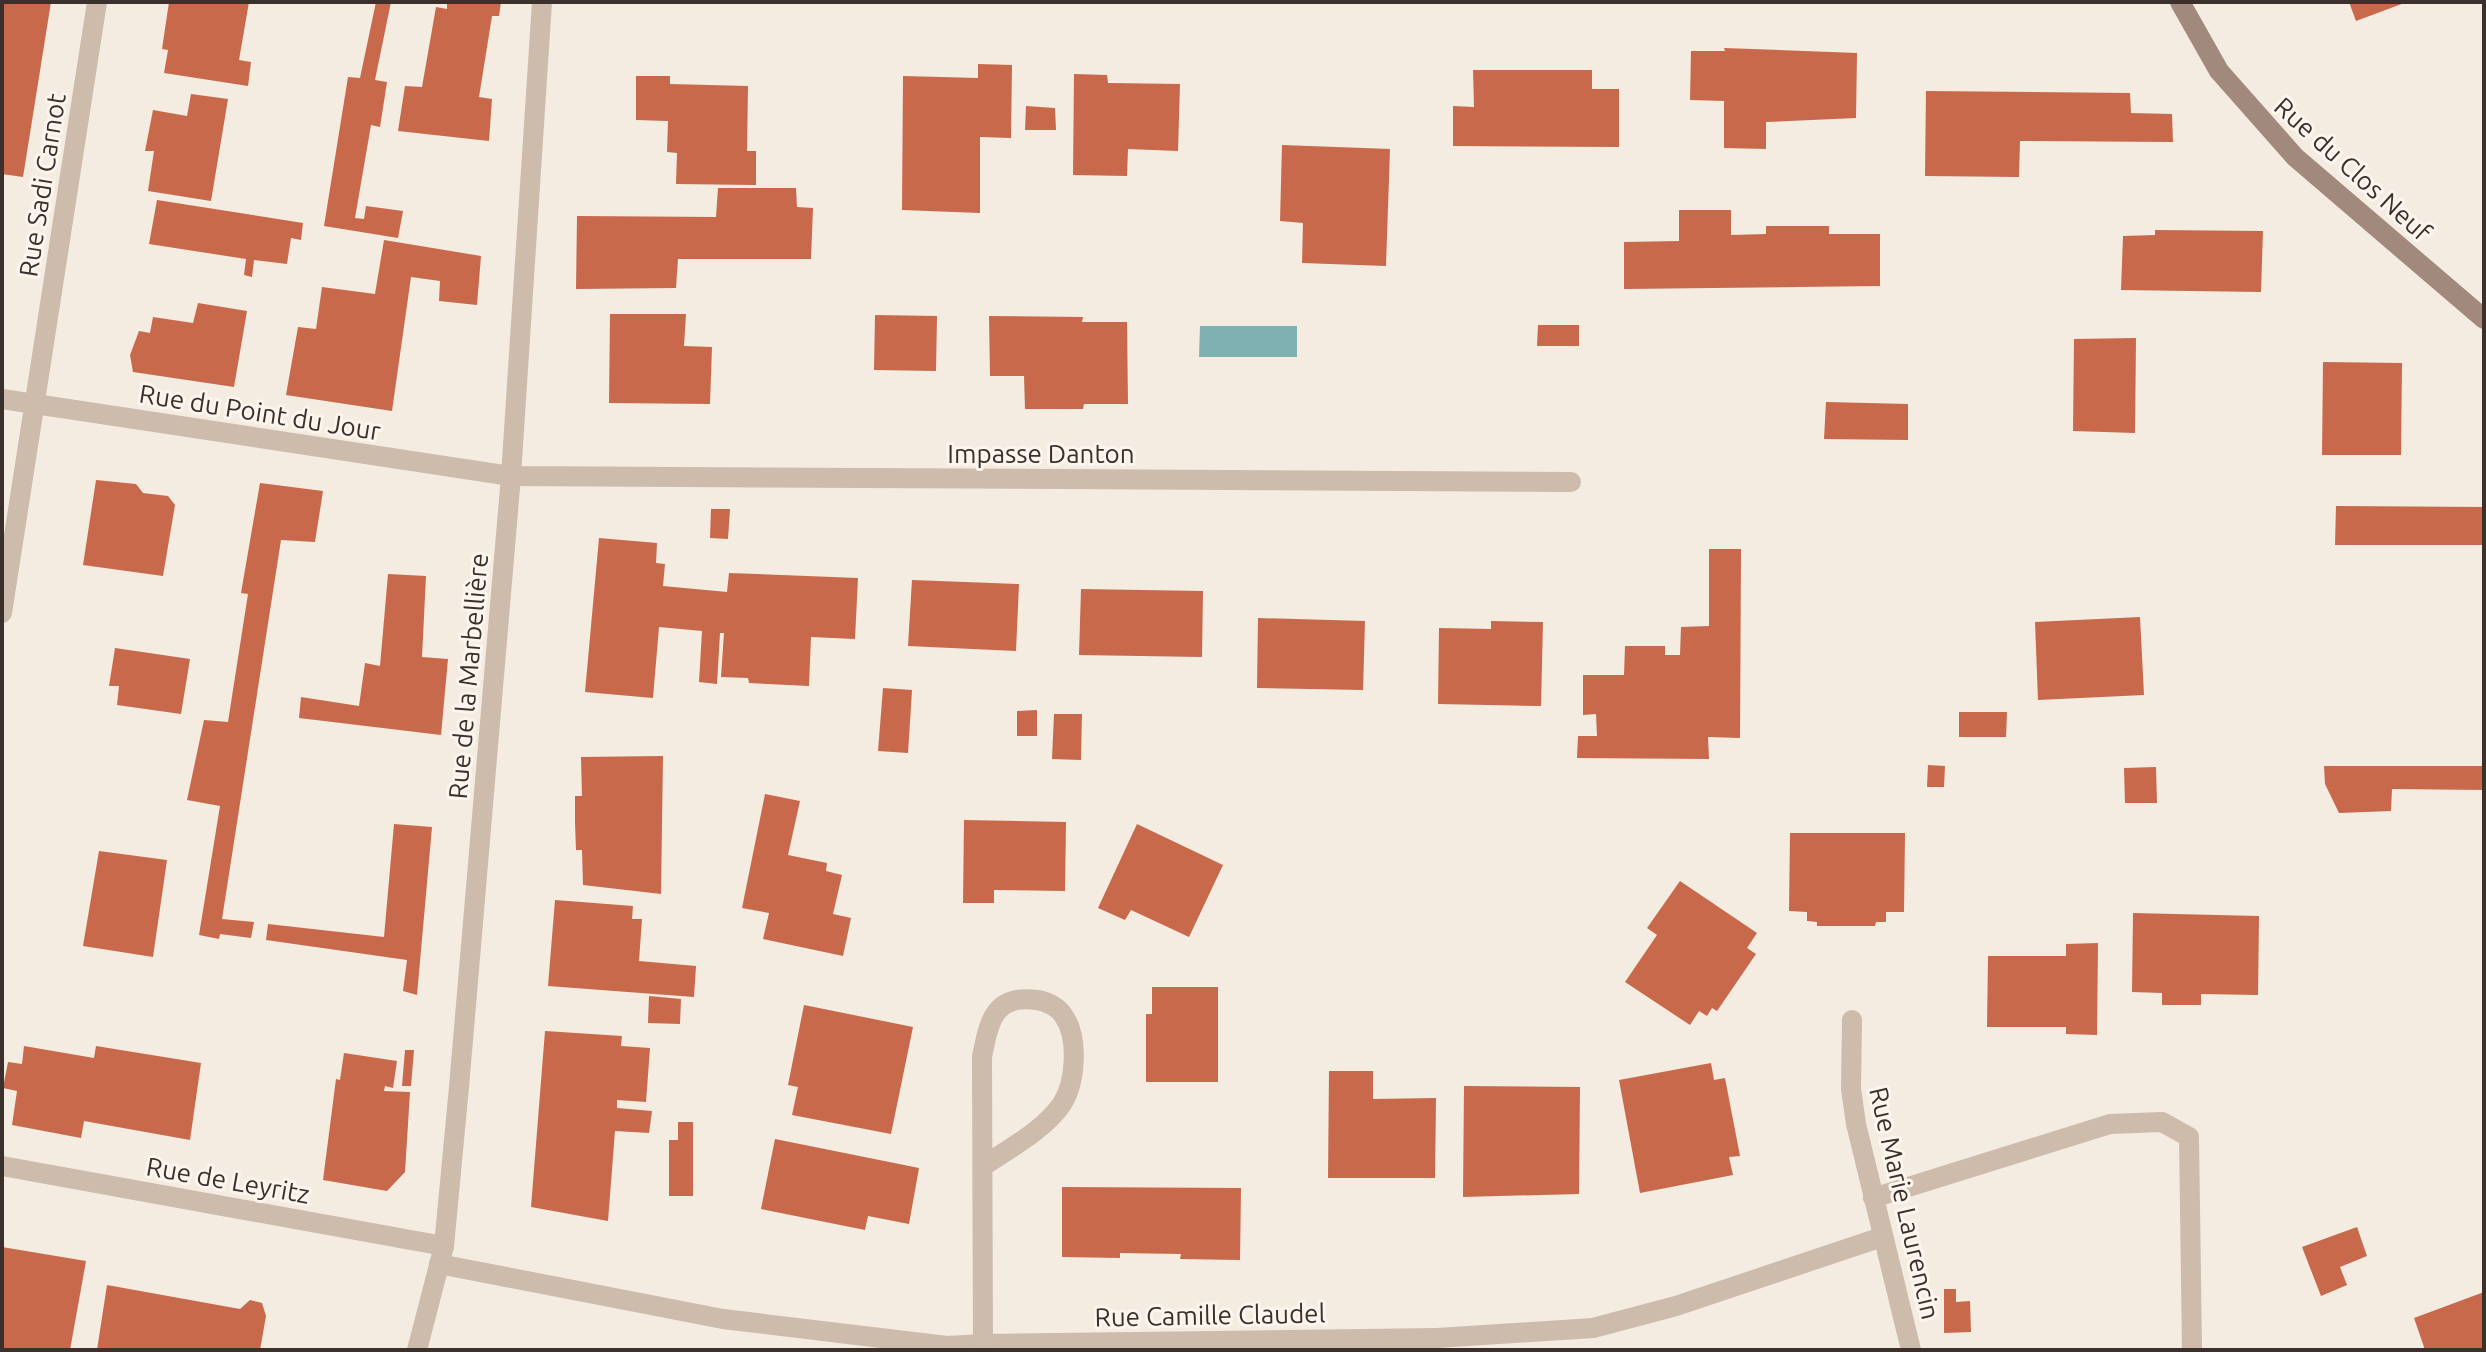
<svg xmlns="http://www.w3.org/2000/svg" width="2486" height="1352" viewBox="0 0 2486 1352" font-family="Ubuntu,sans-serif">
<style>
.water{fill:#7fb0b2}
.building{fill:#c8694b}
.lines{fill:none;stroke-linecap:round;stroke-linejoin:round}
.lane{stroke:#cdbbac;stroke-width:20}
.street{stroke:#cdbbac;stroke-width:20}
.secondary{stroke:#a18a7d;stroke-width:20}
.labels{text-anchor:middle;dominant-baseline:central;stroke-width:6;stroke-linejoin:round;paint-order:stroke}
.street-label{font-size:26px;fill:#3b302b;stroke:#fbf5ee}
</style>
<rect width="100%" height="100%" fill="#f4ebe1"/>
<path class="water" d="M 1200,326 L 1297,326 L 1297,357 L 1199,357 Z"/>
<g class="building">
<path d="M 2,2 L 51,2 L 23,177 L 2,174 Z"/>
<path d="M 169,2 L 249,2 L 239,60 L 251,62 L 248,86 L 164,73 L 168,50 L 162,49 Z"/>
<path d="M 376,2 L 391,2 L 375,80 L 387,82 L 380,127 L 371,125 L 355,218 L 364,219 L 366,206 L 403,211 L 398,238 L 324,226 L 348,77 L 360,78 Z"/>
<path d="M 447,2 L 501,2 L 499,16 L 492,16 L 479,97 L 492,99 L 489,141 L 398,131 L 405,86 L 422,87 L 436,7 L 447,9 Z"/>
<path d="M 2349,2 L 2407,2 L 2356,21 Z"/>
<path d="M 1724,48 L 1857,53 L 1856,118 L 1766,122 L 1766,149 L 1724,148 L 1724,101 L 1690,100 L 1691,51 L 1725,51 Z"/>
<path d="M 978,64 L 1012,65 L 1011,138 L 980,137 L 980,213 L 902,210 L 903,76 L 978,78 Z"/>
<path d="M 1473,70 L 1592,70 L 1592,89 L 1619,89 L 1619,147 L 1453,146 L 1453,106 L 1474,107 Z"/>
<path d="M 1074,74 L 1107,75 L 1108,83 L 1180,84 L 1178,151 L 1128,149 L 1127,176 L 1073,175 Z"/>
<path d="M 636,76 L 670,76 L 670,84 L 748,86 L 747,151 L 756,151 L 756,185 L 676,184 L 677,153 L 667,152 L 668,121 L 636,120 Z"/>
<path d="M 1926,91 L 2130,93 L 2131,113 L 2172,114 L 2173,142 L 2020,141 L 2019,177 L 1925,176 Z"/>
<path d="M 191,94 L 228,99 L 211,201 L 148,191 L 154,151 L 145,151 L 153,110 L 187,116 Z"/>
<path d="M 1026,106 L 1055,108 L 1056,130 L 1025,130 Z"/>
<path d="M 1282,145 L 1390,149 L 1386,266 L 1302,263 L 1303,223 L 1280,221 Z"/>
<path d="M 718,188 L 796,188 L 797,207 L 813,208 L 811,259 L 678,259 L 676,288 L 576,289 L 577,216 L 716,217 Z"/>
<path d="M 157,200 L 303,223 L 301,240 L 291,238 L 287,264 L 254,260 L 252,277 L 244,275 L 246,259 L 149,244 Z"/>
<path d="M 1679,210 L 1731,210 L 1731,235 L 1766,234 L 1766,226 L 1829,226 L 1829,234 L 1880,234 L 1880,286 L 1624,289 L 1624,242 L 1679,241 Z"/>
<path d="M 2155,230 L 2263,231 L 2261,292 L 2121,290 L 2123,236 L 2155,235 Z"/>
<path d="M 384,240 L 481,256 L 477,305 L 439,301 L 440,281 L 411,277 L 392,411 L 286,395 L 298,327 L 316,329 L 322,287 L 375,294 Z"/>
<path d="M 198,303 L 247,311 L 234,387 L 133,372 L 130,355 L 139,331 L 150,333 L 153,317 L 193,323 Z"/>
<path d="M 610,314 L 686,314 L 684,346 L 712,347 L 710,404 L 609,403 Z"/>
<path d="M 875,315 L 937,316 L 936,371 L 874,370 Z"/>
<path d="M 989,316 L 1083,317 L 1082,322 L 1127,322 L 1128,404 L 1084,404 L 1083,409 L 1025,409 L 1024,376 L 990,376 Z"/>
<path d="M 1538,325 L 1579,325 L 1579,346 L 1537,346 Z"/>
<path d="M 2136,338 L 2135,433 L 2073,431 L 2074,339 Z"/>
<path d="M 2323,362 L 2402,363 L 2401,455 L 2322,455 Z"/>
<path d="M 1826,402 L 1908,404 L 1908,440 L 1824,439 Z"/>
<path d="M 96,480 L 136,484 L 143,493 L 168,496 L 175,505 L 163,576 L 83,565 Z"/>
<path d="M 260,483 L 323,491 L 315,542 L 281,540 L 222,919 L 254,922 L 251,938 L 220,934 L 219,939 L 199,935 L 220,806 L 187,800 L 204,720 L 228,722 L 248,594 L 241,593 Z"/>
<path d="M 2336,506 L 2484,507 L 2484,545 L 2335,545 Z"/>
<path d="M 711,509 L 730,509 L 728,539 L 710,538 Z"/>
<path d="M 599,538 L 657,543 L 656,563 L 665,564 L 663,586 L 727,592 L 729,573 L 858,578 L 855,639 L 811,637 L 809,686 L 749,683 L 748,678 L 721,677 L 724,633 L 720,633 L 717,684 L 699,682 L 702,631 L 659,627 L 653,698 L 585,692 Z"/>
<path d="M 1709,549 L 1741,549 L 1740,738 L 1708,737 L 1709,759 L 1577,758 L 1578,736 L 1597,736 L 1596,714 L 1583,715 L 1583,675 L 1624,675 L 1625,646 L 1665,646 L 1665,655 L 1680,655 L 1681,627 L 1709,626 Z"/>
<path d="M 388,574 L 426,576 L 422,657 L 448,659 L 441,735 L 299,718 L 301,697 L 359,706 L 365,663 L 380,666 Z"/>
<path d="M 912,580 L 1019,584 L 1016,651 L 908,646 Z"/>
<path d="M 1081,589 L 1203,591 L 1202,657 L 1079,655 Z"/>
<path d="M 2140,617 L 2144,695 L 2038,700 L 2035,622 Z"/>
<path d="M 1258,618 L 1365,621 L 1363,690 L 1257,688 Z"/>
<path d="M 1491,621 L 1543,622 L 1541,706 L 1438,704 L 1439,628 L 1491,629 Z"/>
<path d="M 115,648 L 190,659 L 181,714 L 117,705 L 119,686 L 109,686 Z"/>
<path d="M 883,688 L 912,690 L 908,753 L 878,751 Z"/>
<path d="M 1037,710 L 1037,736 L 1017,736 L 1017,711 Z"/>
<path d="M 1959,712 L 2007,712 L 2006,737 L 1959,737 Z"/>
<path d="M 1054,714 L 1082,714 L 1081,760 L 1052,759 Z"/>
<path d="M 663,756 L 661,894 L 583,885 L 582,850 L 576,850 L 575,823 L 575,796 L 582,796 L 581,757 Z"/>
<path d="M 1928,765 L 1945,766 L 1944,787 L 1927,787 Z"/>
<path d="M 2324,766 L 2484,766 L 2484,790 L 2392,789 L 2391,811 L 2339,813 L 2325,784 Z"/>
<path d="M 2156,767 L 2157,803 L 2125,803 L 2124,768 Z"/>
<path d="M 765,794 L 800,801 L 788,855 L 827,863 L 826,871 L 842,875 L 833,914 L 851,918 L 843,956 L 763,939 L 769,913 L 742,908 Z"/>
<path d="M 964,820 L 1066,822 L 1065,891 L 994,890 L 994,903 L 963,903 Z"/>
<path d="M 394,824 L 432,827 L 417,995 L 403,991 L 407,960 L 266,940 L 268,924 L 384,937 Z"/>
<path d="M 1137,824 L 1223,865 L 1189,937 L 1131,910 L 1125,920 L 1098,908 Z"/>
<path d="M 1790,833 L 1905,833 L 1904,912 L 1886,912 L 1886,922 L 1876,922 L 1875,926 L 1817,926 L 1817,922 L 1807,921 L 1807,912 L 1789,911 Z"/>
<path d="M 99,851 L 167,860 L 153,957 L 83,946 Z"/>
<path d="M 1680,881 L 1757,933 L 1747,948 L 1756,954 L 1717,1011 L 1712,1008 L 1707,1016 L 1699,1011 L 1690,1025 L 1625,982 L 1657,935 L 1647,928 Z"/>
<path d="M 555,900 L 633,906 L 632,919 L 642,919 L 639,961 L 696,966 L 694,997 L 548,986 Z"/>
<path d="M 2133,913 L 2259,916 L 2258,995 L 2201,994 L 2201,1005 L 2162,1005 L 2162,993 L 2132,992 Z"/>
<path d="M 2098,943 L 2097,1035 L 2066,1034 L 2066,1027 L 1987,1027 L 1988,956 L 2066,956 L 2066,944 Z"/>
<path d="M 1152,987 L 1218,987 L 1218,1082 L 1146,1082 L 1146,1014 L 1152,1014 Z"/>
<path d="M 649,996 L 681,999 L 680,1024 L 648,1023 Z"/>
<path d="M 804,1005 L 913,1027 L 891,1134 L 792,1115 L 798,1087 L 788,1085 Z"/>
<path d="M 545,1031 L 622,1036 L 621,1046 L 650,1048 L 646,1102 L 617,1100 L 617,1108 L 652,1111 L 649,1133 L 615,1131 L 608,1221 L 531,1207 Z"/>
<path d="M 24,1046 L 94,1058 L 96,1046 L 201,1063 L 190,1140 L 84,1121 L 81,1138 L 12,1125 L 17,1091 L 3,1088 L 8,1062 L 22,1064 Z"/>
<path d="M 405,1050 L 414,1050 L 411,1086 L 402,1086 Z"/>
<path d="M 344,1053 L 397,1061 L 393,1088 L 385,1086 L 384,1091 L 410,1092 L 405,1172 L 387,1191 L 323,1180 L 336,1079 L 340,1080 Z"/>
<path d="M 1711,1063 L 1714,1080 L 1725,1078 L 1740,1156 L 1729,1157 L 1733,1175 L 1640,1193 L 1619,1080 Z"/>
<path d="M 1329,1071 L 1373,1071 L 1373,1099 L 1436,1098 L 1435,1178 L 1328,1178 Z"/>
<path d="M 1464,1086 L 1580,1087 L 1579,1194 L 1463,1197 Z"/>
<path d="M 678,1122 L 693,1122 L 693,1196 L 669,1196 L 669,1140 L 678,1140 Z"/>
<path d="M 775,1139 L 919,1168 L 909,1224 L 868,1216 L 865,1230 L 761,1209 Z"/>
<path d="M 1062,1187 L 1241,1188 L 1240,1260 L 1180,1259 L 1181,1254 L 1120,1253 L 1120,1258 L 1062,1257 Z"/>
<path d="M 2357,1227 L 2367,1256 L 2340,1267 L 2347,1285 L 2321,1296 L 2302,1247 Z"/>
<path d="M 2,1247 L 86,1261 L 70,1350 L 2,1350 Z"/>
<path d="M 107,1285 L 240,1309 L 250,1300 L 262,1303 L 266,1316 L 260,1350 L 97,1350 Z"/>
<path d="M 1944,1289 L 1956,1289 L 1956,1302 L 1970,1301 L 1971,1332 L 1944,1333 Z"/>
<path d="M 2484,1292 L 2484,1350 L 2425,1350 L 2414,1318 Z"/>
</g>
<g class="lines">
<g class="lane">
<path d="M 1873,1198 L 2110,1124 L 2162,1122 L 2189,1137 L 2192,1350"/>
<path d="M 439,1264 L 723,1319 L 947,1346 L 983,1344"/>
<path d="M 1437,1338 L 1593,1328"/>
</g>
<g class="street">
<path d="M 2,399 L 511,476 L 1571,482"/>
<path d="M 2,613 L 97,2"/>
<path d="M 1852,1020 L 1851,1089 L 1856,1124 L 1911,1350"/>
<path d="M 2,1166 L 444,1246"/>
<path d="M 1593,1328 L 1676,1306 L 1882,1237"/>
<path d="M 983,1344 L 1437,1338"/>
<path d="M 417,1350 L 444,1246 L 459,1087 L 511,476 L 542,2"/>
<path d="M 983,1350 L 982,1057 C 989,1021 994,994 1037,1000 C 1046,1001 1058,1007 1063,1015 C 1079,1036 1076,1082 1062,1104 C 1044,1130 1010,1148 985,1165"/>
</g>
<path class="secondary" d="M 2180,2 L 2219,71 L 2295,157 L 2484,319"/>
</g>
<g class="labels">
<g class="street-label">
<text transform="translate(2353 169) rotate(42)">Rue du Clos Neuf</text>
<text transform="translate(42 185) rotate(-81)">Rue Sadi Carnot</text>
<text transform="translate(260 412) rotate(9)">Rue du Point du Jour</text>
<text x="1041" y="453">Impasse Danton</text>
<text transform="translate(468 676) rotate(-85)">Rue de la Marbellière</text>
<text transform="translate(228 1180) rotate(10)">Rue de Leyritz</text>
<text transform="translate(1905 1203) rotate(77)">Rue Marie Laurencin</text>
<text transform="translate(1210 1315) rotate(-1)">Rue Camille Claudel</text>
</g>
</g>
<rect width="2486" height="1352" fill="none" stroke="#3b302b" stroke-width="8"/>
</svg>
